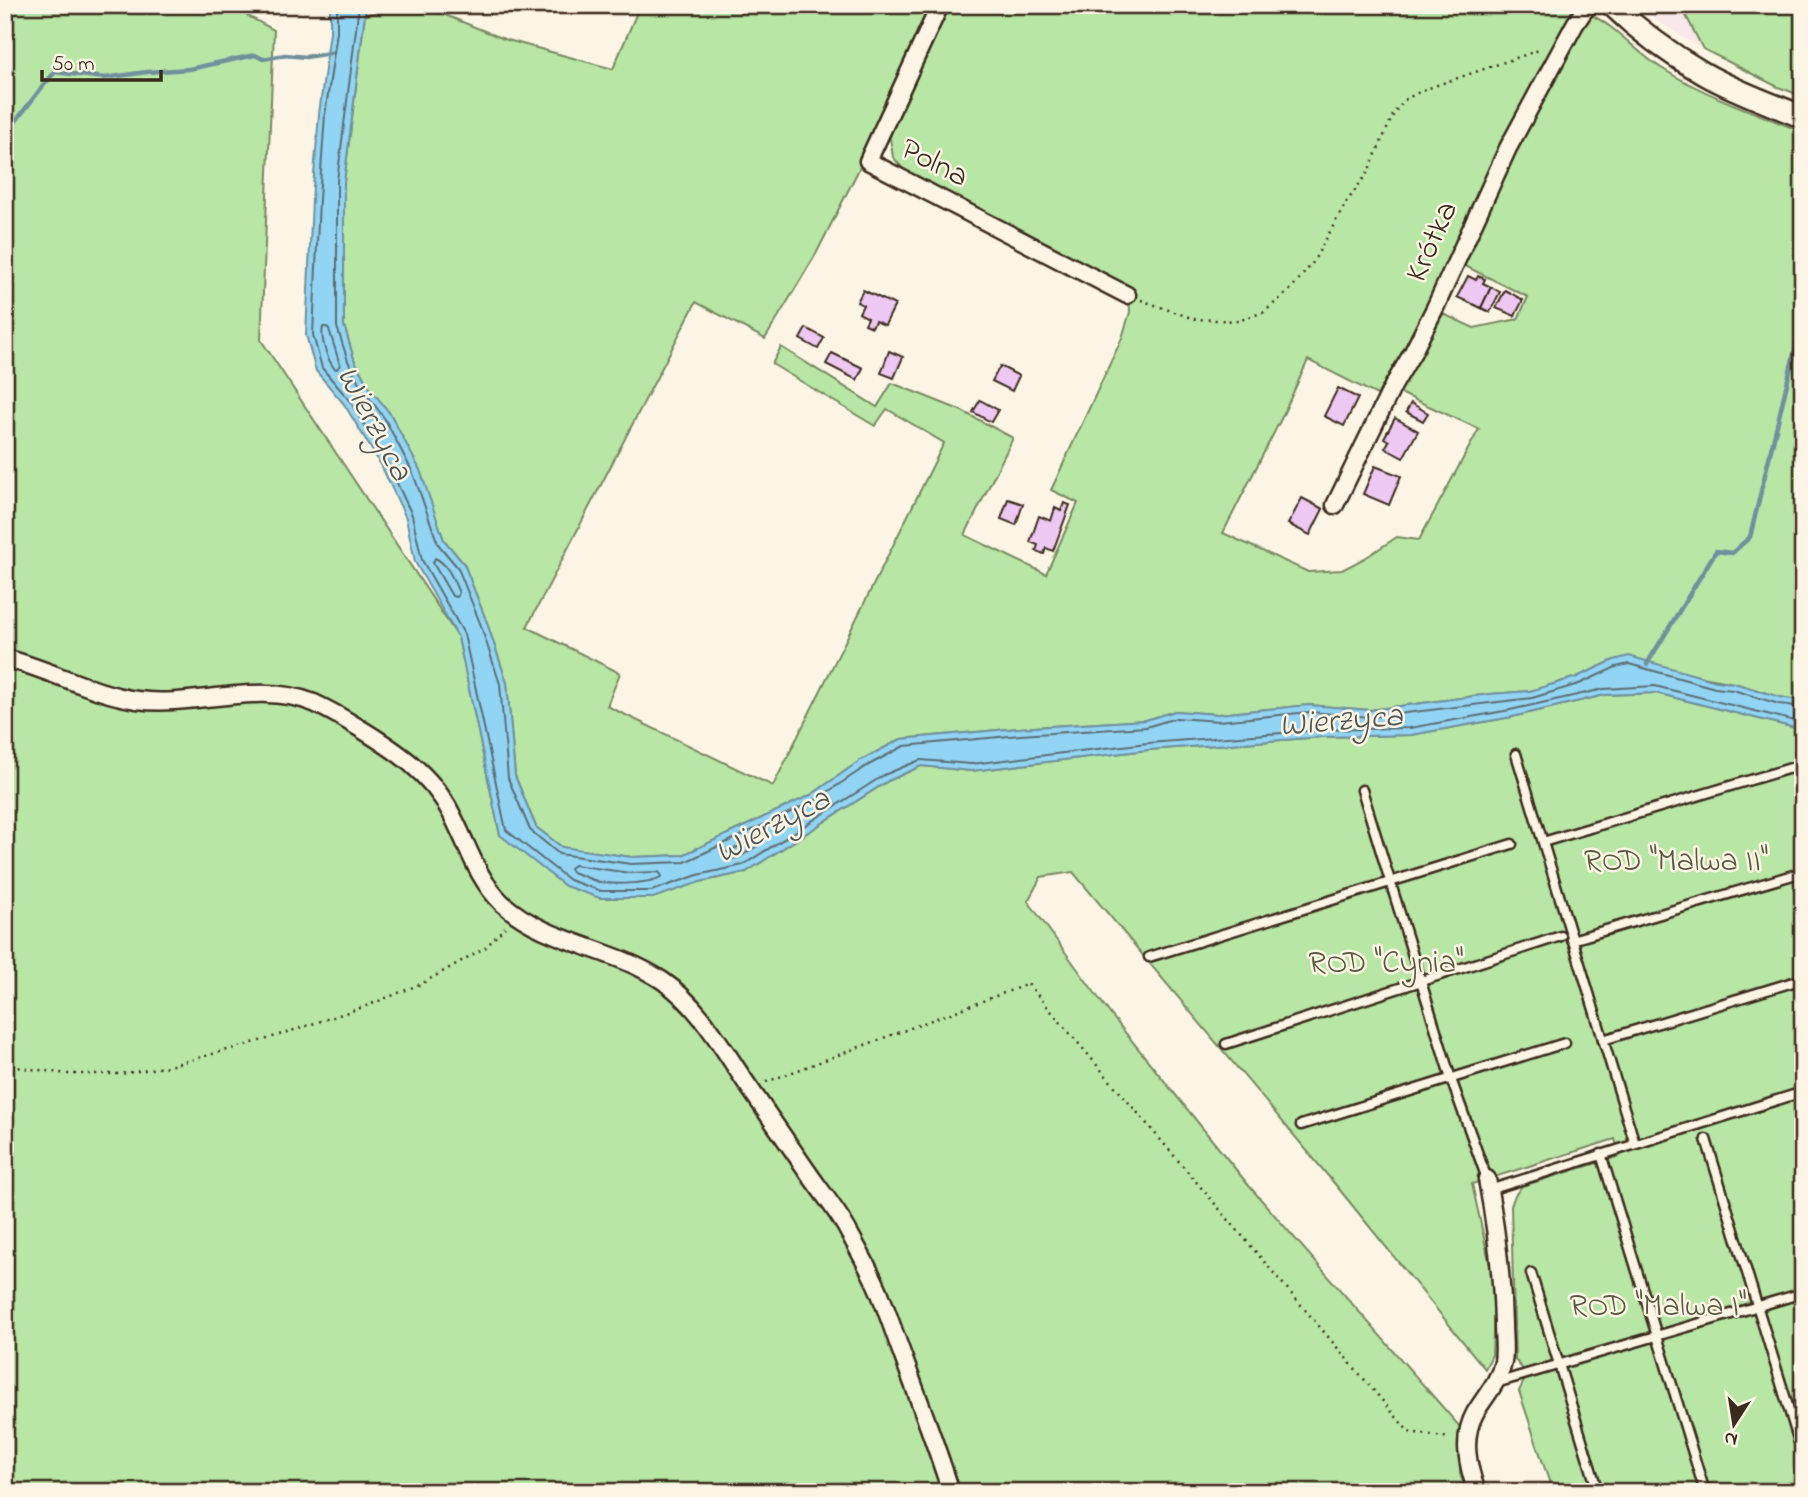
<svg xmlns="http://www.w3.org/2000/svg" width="1808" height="1497" viewBox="0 0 1808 1497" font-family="'Indie Flower',sans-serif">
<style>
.built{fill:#f8e8e9}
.green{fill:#b7e6a5;stroke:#798862;stroke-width:2}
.water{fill:#91d4f3;stroke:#6f909e;stroke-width:2}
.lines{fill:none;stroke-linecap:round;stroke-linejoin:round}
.shore{stroke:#5d6e73;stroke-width:2}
.stream{stroke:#6f909e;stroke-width:4.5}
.building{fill:#edc8f2;stroke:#3b2a1e;stroke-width:2}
.service-casing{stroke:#3b2a1e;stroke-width:13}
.minor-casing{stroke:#3b2a1e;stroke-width:21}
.tertiary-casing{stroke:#3b2a1e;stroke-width:26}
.path{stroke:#3b2a1e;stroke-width:2.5;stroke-dasharray:2 5;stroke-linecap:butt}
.service{stroke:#fcf5e5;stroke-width:8}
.minor{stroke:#fcf5e5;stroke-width:16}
.tertiary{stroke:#fcf5e5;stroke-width:21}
.labels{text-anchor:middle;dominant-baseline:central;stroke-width:5;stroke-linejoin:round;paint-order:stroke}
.street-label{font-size:32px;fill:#3b2a1e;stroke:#fcf5e5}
.park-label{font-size:32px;fill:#5a5940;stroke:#fcf5e5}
.water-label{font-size:33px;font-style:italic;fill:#505453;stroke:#fcf5e5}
</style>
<rect width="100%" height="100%" fill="#fcf5e5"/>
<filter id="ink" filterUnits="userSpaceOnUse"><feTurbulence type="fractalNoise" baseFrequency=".0143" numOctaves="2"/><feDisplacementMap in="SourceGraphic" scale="14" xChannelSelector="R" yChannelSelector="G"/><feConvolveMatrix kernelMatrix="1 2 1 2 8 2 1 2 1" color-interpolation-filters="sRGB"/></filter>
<g filter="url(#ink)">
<path class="built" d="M 1637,5 L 1685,5 L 1684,10 L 1703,49 L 1660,23 Z"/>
<g class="green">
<path d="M 5,5 L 228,5 L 274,30 L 261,340 L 458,637 L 500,835 L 700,882 L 746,872 L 888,781 L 921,766 L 971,771 L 1148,750 L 1322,737 L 1411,735 L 1512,717 L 1605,695 L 1656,693 L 1803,730 L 1803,1492 L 1551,1492 L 1550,1484 L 1519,1391 L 1525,1379 L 1522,1368 L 1515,1360 L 1511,1206 L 1515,1195 L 1522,1186 L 1620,1156 L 1615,1139 L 1472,1184 L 1495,1288 L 1492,1355 L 1485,1369 L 1339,1189 L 1073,872 L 1041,877 L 1028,901 L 1111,1015 L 1250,1187 L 1461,1428 L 1460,1474 L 1467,1492 L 5,1492 Z"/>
<path d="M 398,5 L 421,5 L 504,39 L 613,69 L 640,5 L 935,5 L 899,80 L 860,167 L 816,254 L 765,339 L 696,302 L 527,627 L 620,673 L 607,706 L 773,786 L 944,443 L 887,409 L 875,426 L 772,364 L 781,347 L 877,407 L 892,383 L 960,410 L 1013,438 L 965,535 L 1046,574 L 1078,503 L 1051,490 L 1122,338 L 1130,312 L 1129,290 L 910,177 L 893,157 L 889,132 L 947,5 L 1579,5 L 1423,319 L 1377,395 L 1308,360 L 1281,419 L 1223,533 L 1308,572 L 1342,570 L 1365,558 L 1397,537 L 1419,540 L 1479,429 L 1398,392 L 1439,312 L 1474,328 L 1518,319 L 1528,297 L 1461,264 L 1514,145 L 1589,14 C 1618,27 1636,53 1663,69 C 1706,96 1756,113 1803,132 L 1803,701 L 1780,697 L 1734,683 L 1614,660 L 1577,677 L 1530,691 L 1490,694 L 1370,710 L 1309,705 L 1218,714 L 1175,711 L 1146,720 L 1019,728 L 901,739 L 861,760 L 811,795 L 683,855 L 632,857 L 562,848 L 536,827 L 515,776 L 507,683 L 486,620 L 464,564 L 444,540 L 434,514 L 391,415 L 367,385 L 354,359 L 344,325 L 344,182 L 365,15 Z"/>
<path d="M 1685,5 L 1803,5 L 1803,96 L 1778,87 L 1703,49 L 1683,10 Z"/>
</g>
<path class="water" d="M 330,5 L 366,5 L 344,182 L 344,325 L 354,359 L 367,384 L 391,415 L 420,470 L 444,540 L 464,564 L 486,620 L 507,683 L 515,776 L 536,827 L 562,847 L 632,857 L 683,855 L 811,795 L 861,760 L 901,739 L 1019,728 L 1146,720 L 1175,711 L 1218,714 L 1309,705 L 1370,710 L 1490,694 L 1530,691 L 1577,677 L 1614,660 L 1629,656 L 1716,681 L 1734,683 L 1780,697 L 1803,701 L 1803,730 L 1656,693 L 1605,695 L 1512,717 L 1411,735 L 1322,737 L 1148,750 L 971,771 L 921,766 L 888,781 L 746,872 L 700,882 L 653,898 L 600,898 L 565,886 L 500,835 L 458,637 L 415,562 L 406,518 L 381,465 L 344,404 L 316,371 L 306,335 L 312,199 L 319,114 L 330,32 Z"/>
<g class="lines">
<g class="shore">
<path d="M 337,5 L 337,32 L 325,115 L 319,199 L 313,335 L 322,368 L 350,401 L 387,462 L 412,515 L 422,560 L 464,634 L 506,830 L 569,880 L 601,891 L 651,891 L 698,875 L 743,865 L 884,775 L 920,760 L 971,764 L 1148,743 L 1321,730 L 1410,728 L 1510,710 L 1604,689 L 1655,686 L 1803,723"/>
<path d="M 359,5 L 337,181 L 337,327 L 348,361 L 361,387 L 385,419 L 413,473 L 438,544 L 458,568 L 480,623 L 500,684 L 508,778 L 530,830 L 559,854 L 631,864 L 685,862 L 814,801 L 865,767 L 904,746 L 1020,735 L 1146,727 L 1176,718 L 1219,721 L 1309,712 L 1371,717 L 1532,698 L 1579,684 L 1616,667 L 1629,664 L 1715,688 L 1733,690 L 1779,704 L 1803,707"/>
<path d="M 323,327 L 327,327 L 329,329 L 340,365 L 337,369 L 334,368 C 327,359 320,338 323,327 Z"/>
<path d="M 435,558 C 448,564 453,579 459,593 L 457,597 L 452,596 L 433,563 Z"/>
<path d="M 753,840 L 757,842 L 757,846 L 740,857 L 728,860 L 724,858 L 725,853 Z"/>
<path d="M 574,865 L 630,873 L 659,872 L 662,876 C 653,884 613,885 600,882 C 591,880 581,875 572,872 L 570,868 Z"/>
</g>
<g class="stream">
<path d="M 5,135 C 22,114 37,92 55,72 L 105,78 L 147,72 L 189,69 L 255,55 L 263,59 L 285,55 L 306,57 L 330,53"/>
<path d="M 1647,664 L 1716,551 L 1732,553 L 1750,537 L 1803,317"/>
</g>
</g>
<g class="building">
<path d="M 1468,276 L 1476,280 L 1478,276 L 1485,279 L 1483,283 L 1491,287 L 1481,308 L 1457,297 Z"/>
<path d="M 1491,287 L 1500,292 L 1490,312 L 1481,308 Z"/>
<path d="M 863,290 L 895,305 L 885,325 L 875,321 L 872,327 L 865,324 L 868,318 L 859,313 L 863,305 L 857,302 Z"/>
<path d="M 1505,290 L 1523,300 L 1515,316 L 1496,308 Z"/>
<path d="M 806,328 L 824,338 L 818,349 L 800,339 Z"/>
<path d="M 889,351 L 903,357 L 894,378 L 881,373 Z"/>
<path d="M 832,353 L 863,368 L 857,380 L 826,364 Z"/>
<path d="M 1000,366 L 1019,376 L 1012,391 L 992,381 Z"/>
<path d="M 1338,388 L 1358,398 L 1344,426 L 1324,416 Z"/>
<path d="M 980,400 L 998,410 L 991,422 L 973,412 Z"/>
<path d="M 1411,403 L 1428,413 L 1423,421 L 1406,412 Z"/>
<path d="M 1395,418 L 1418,431 L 1403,458 L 1385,448 L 1389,441 L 1384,438 Z"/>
<path d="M 1375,466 L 1401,476 L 1389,505 L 1363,494 Z"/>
<path d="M 1302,498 L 1323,509 L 1310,535 L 1288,524 Z"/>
<path d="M 1008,499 L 1023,504 L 1016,525 L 1001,519 Z"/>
<path d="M 1064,503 L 1070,505 L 1053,551 L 1046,548 L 1044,554 L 1036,551 L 1038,545 L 1030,542 L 1039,516 L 1051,521 L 1055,508 L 1061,511 Z"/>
</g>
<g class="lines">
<g class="service-casing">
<g id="service">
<path d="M 1516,754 L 1635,1144"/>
<path d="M 1362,790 L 1451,1079 L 1487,1179"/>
<path d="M 1543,842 L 1794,767 L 1803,770"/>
<path d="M 1572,940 L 1803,872"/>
<path d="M 1149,957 L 1512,844"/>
<path d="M 1603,1040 L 1803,979"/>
<path d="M 1226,1044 L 1561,936"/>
<path d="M 1301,1125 L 1565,1043"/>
<path d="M 1706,1139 L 1803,1455"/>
<path d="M 1601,1154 L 1705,1492"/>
<path d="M 1489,1190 L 1803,1092"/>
<path d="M 1531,1273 L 1598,1492"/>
<path d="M 1496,1383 L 1803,1293"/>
<path d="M 1787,1492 L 1803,1487"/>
</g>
</g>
<g class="minor-casing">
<g id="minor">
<path d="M 940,5 L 868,161 L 1127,295"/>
<path d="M 1335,505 L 1393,386 L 1413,352 L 1435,308 L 1508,148 L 1575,24 L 1588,5"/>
<path d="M 5,658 C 49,669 93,694 137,700 C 195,708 257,680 314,703 C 329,710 343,718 356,726 C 394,749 431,773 451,813 C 467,843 477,879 502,903 C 547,944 613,947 663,981 C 700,1006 724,1051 749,1087 C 770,1117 791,1148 812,1178 C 824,1195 837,1211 847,1229 C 858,1249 870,1270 879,1291 C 888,1314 896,1338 905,1362 C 921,1405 937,1448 951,1492"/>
<path d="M 1477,1492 C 1468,1467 1461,1438 1475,1413 C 1485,1396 1499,1382 1503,1362 C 1505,1350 1503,1336 1503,1324 C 1502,1275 1496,1227 1487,1179"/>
</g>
</g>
<g class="tertiary-casing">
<path id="tertiary" d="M 1612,5 C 1640,32 1670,54 1703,73 C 1732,90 1771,104 1803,117"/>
</g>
<g class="path">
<path d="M 1141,300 L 1194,319 L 1238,321 L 1264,312 L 1289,291 L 1312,264 L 1346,203 L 1368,172 L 1394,113 L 1406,99 L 1423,90 L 1542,49"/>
<path d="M 5,1064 L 17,1067 L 68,1074 L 121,1074 L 169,1066 L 267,1039 L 369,1005 L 423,983 L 486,947 L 505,927"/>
<path d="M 766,1082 L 1028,984 L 1409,1432 L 1450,1438"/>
</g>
<use href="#service" class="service"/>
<use href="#minor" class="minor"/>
<use href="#tertiary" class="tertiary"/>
</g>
</g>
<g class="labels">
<g class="street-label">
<text transform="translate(934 164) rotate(27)">Polna</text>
<text transform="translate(1433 242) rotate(-66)">Krótka</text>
</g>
<g class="park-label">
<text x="1676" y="862">ROD "Malwa II"</text>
<text x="1386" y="964">ROD "Cynia"</text>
<text x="1658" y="1307">ROD "Malwa I"</text>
</g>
<g class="water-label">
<text transform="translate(373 424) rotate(62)">Wierzyca</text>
<text transform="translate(1341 722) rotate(-5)">Wierzyca</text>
<text transform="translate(773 827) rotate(-28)">Wierzyca</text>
</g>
</g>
<rect width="1808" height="1497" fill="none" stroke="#fcf5e5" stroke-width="28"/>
<rect x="14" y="14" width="1780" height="1469" fill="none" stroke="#3b2a1e" stroke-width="2.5" filter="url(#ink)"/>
<g transform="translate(1734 1424) rotate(192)" stroke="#fcf5e5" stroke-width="5" paint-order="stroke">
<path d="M0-5L12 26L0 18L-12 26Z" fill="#3b2a1e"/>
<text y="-10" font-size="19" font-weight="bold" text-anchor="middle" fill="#3b2a1e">N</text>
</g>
<path d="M42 70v10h119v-10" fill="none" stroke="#3b2a1e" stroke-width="3.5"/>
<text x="52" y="70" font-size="21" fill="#3b2a1e" stroke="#fcf5e5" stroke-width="5" paint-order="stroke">50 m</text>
</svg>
